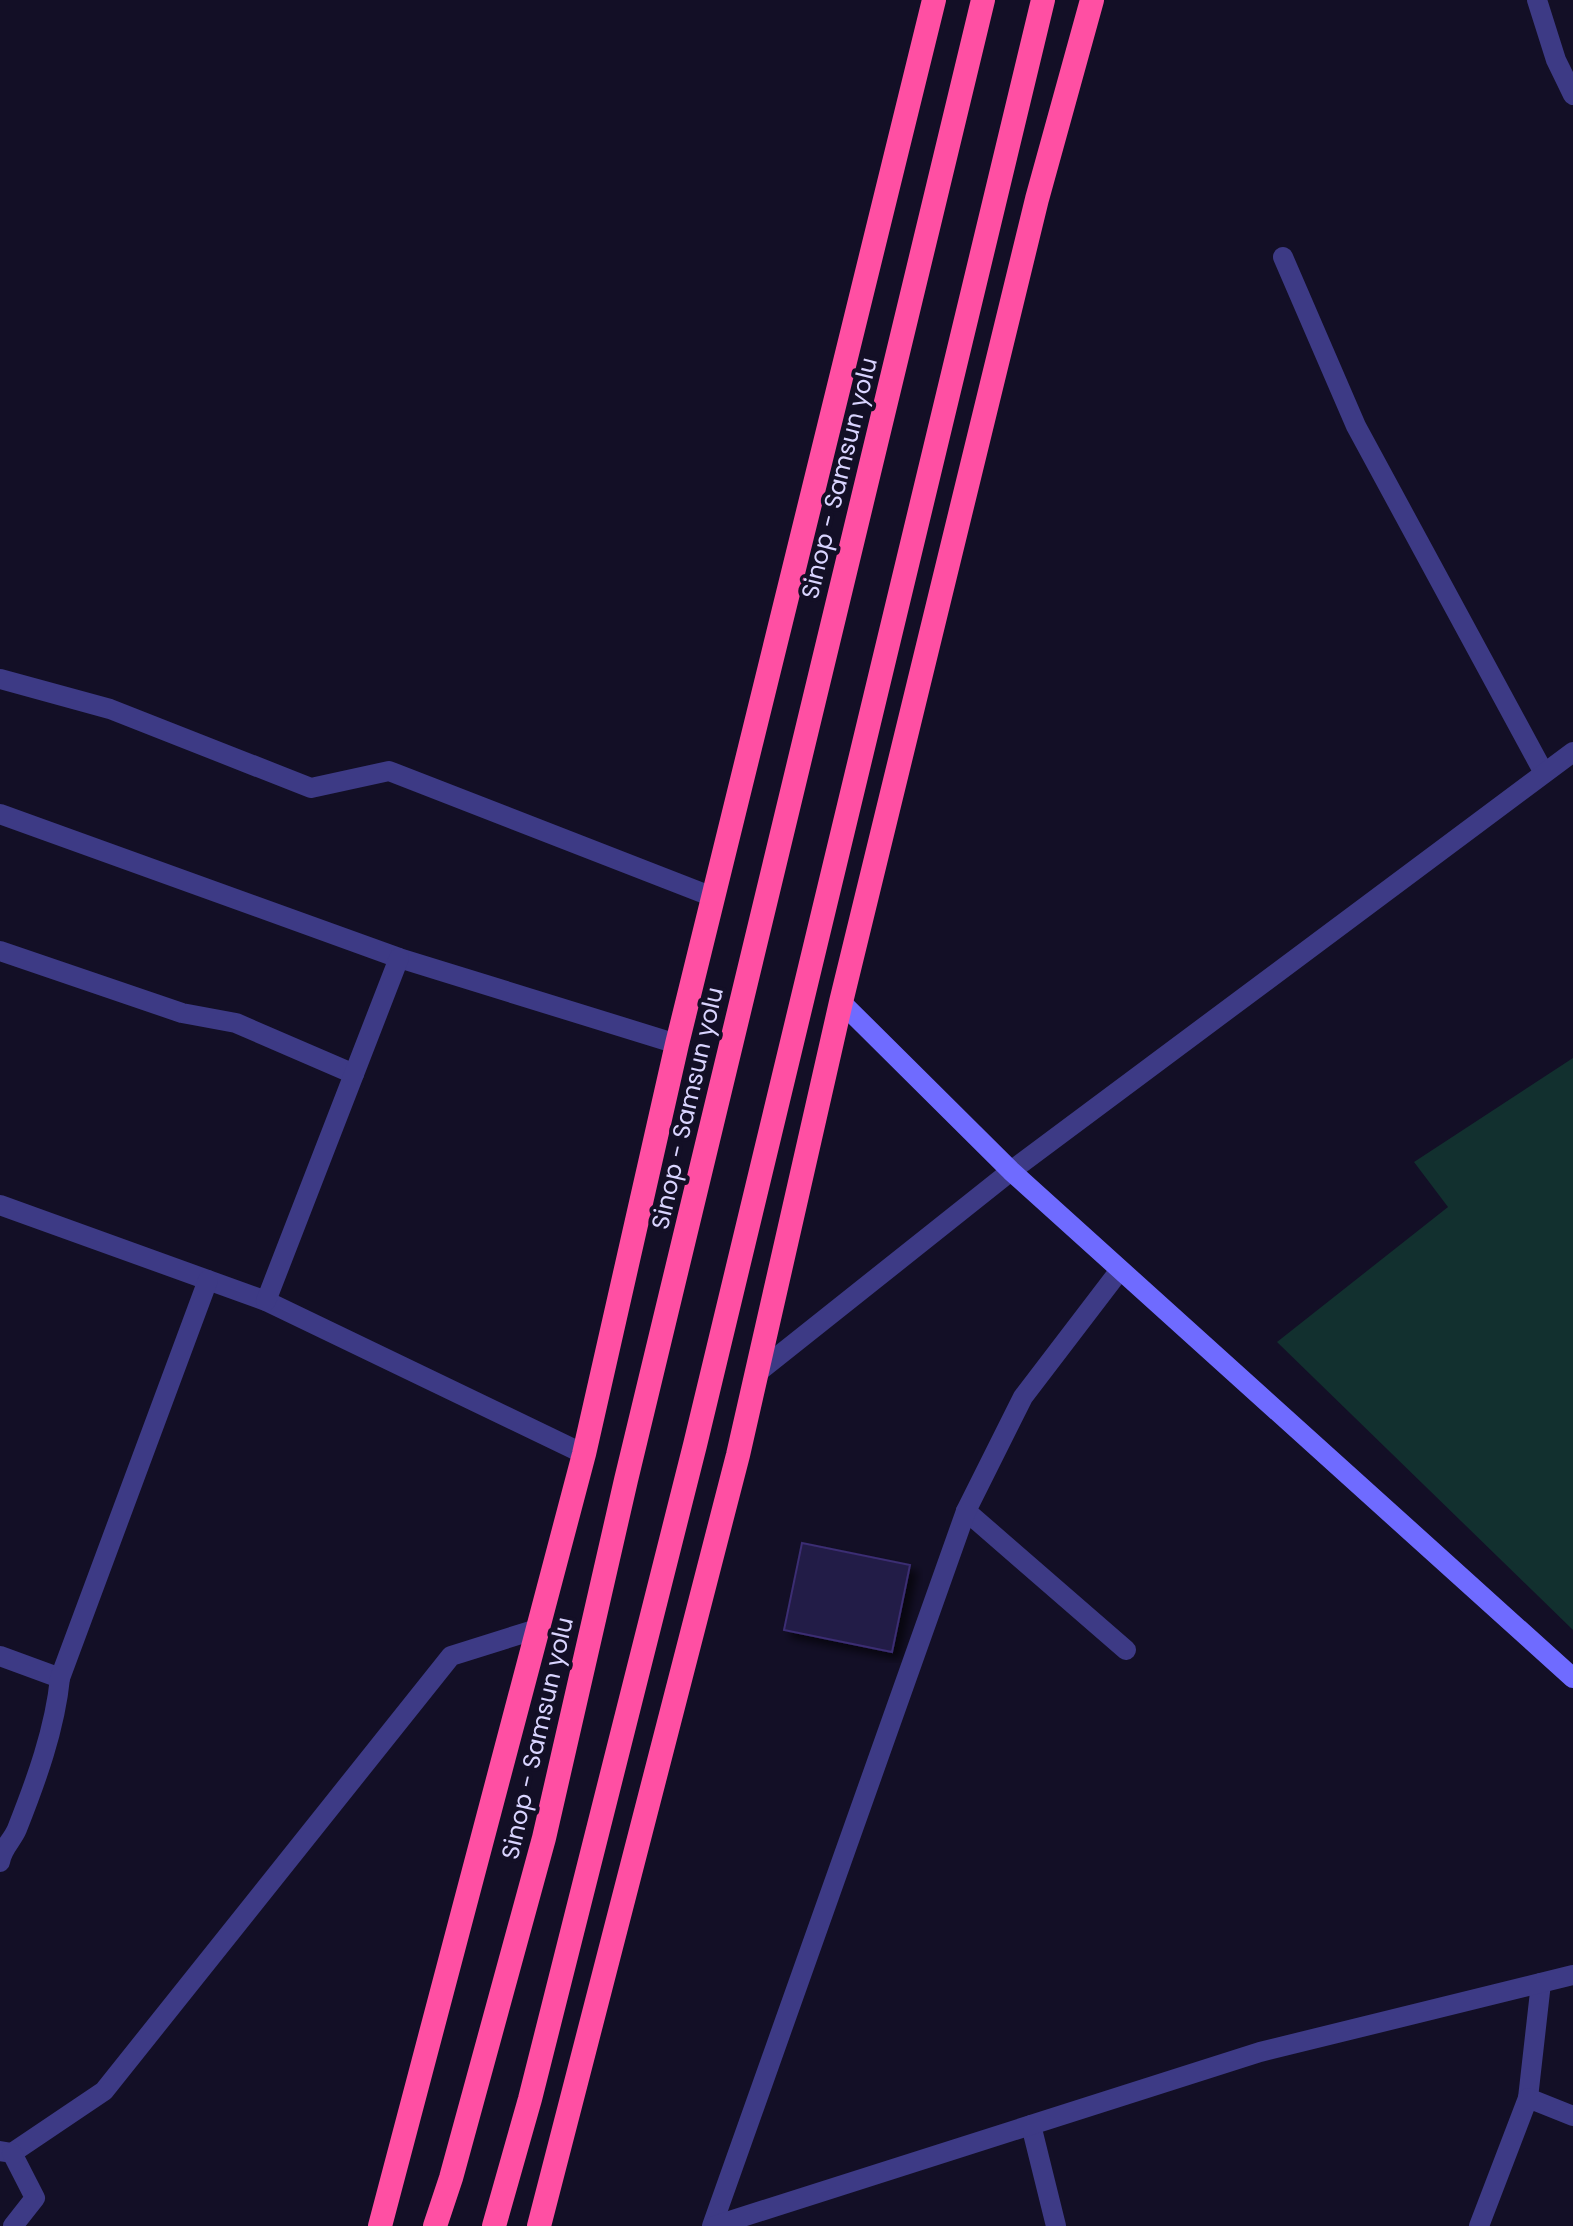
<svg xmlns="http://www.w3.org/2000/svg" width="1573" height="2226" viewBox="0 0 1573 2226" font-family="Poppins,sans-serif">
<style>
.green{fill:#12302f}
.building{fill:#241b47;stroke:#3b2d73;stroke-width:2;filter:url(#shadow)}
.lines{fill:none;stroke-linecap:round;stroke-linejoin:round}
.street{stroke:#3d3a85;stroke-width:20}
.secondary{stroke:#6f6bff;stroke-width:20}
.highway{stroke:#ff4fa3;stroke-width:24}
.labels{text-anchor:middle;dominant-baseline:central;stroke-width:8;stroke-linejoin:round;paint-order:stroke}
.street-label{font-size:24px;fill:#d9d4ff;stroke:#130f26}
</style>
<defs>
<filter id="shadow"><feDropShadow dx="7" dy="7" stdDeviation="4" flood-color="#0009"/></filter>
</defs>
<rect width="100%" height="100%" fill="#130f26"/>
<path class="green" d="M 1573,1058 L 1573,1630 L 1277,1342 L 1448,1207 L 1414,1162 Z"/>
<path class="building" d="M 802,1543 L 910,1565 L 892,1652 L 784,1630 Z"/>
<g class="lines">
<g class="street">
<path d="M 1537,0 L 1556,60 L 1573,95"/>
<path d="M 1283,257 L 1356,426 L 1544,773"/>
<path d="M 0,679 L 110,709 L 311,788 L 389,771 L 713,897"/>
<path d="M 0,814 L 399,958 L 677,1044"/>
<path d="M 0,951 L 182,1013 L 236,1023 L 354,1074"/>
<path d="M 0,1205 L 266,1301 L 584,1454"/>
<path d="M 266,1301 L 399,958"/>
<path d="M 757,1373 L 1011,1171 L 1573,752"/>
<path d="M 966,1511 L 1126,1650"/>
<path d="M 0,1656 L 60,1678"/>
<path d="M 0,1862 C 2,1848 12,1841 17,1829 C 36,1781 55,1729 60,1678 L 208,1280"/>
<path d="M 1528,2098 L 1541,1983"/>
<path d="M 1031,2125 L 1056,2226"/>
<path d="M 0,2151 L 12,2153 L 104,2091 L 451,1656 L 537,1629"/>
<path d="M 12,2153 L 35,2198 L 13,2226"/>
<path d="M 712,2226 L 966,1511 L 1023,1397 L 1120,1270"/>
<path d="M 714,2226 L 1260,2052 L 1573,1975"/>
<path d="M 1479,2226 L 1528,2098 L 1573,2116"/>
</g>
<path class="secondary" d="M 841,1002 L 1011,1171 L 1573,1678"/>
<g class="highway">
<path d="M 380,2226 L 584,1454 L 677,1044 L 934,0"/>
<path d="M 435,2226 L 451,2178 L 544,1838 L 626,1480 L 983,0"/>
<path d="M 494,2226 L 530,2099 L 695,1445 L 1043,0"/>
<path d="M 539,2226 L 738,1455 L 841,1002 L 1037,199 L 1092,0"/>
</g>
</g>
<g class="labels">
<g class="street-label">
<text transform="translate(839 478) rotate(-76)">Sinop - Samsun yolu</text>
<text transform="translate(687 1108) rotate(-77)">Sinop - Samsun yolu</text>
<text transform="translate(537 1738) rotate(-77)">Sinop - Samsun yolu</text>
</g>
</g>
</svg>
